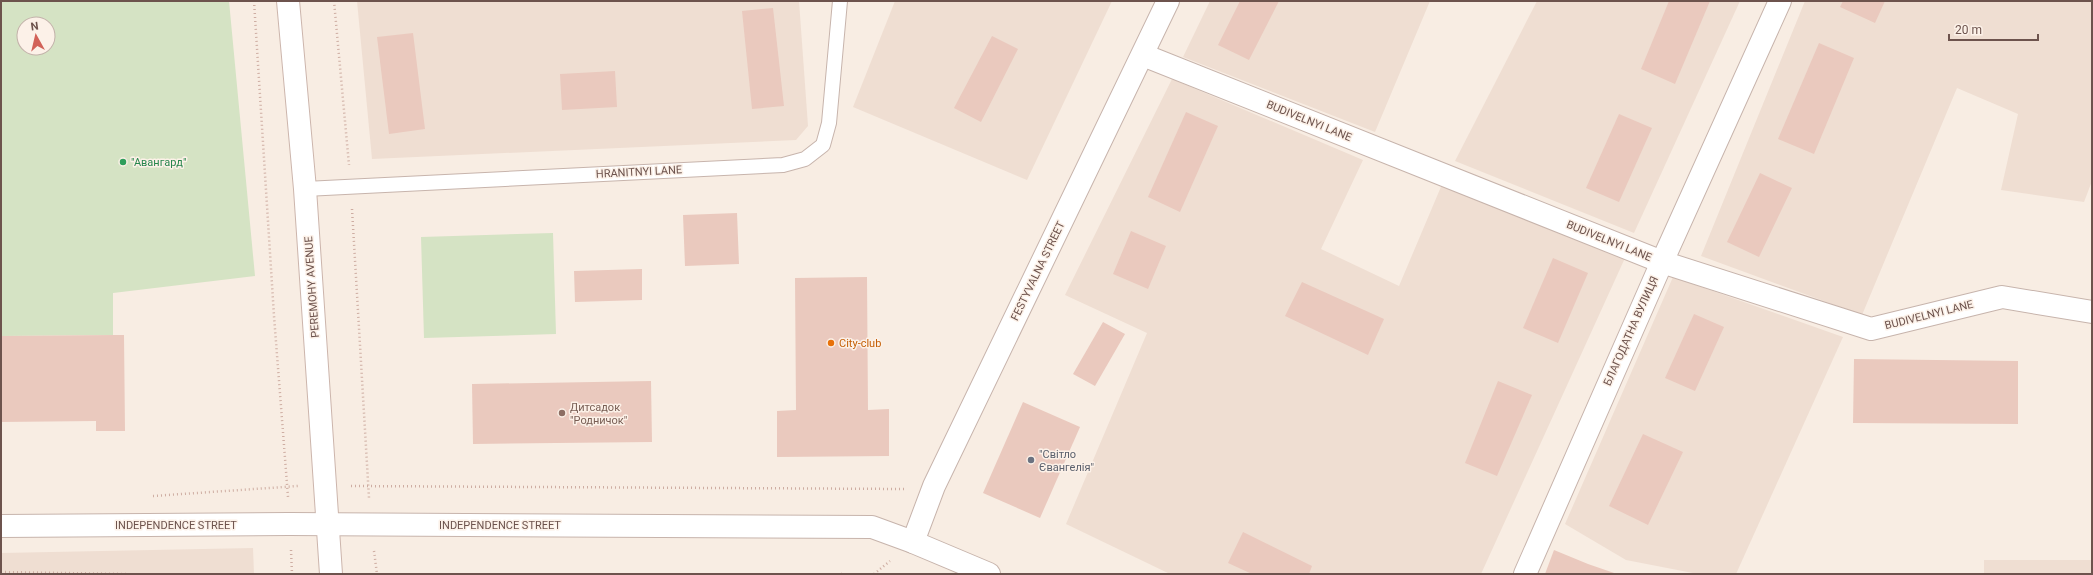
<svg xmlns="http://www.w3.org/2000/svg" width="2093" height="575" viewBox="0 0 2093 575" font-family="Roboto,sans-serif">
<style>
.residential{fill:#efded2}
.green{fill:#d5e3c4;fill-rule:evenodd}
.building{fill:#eac9be}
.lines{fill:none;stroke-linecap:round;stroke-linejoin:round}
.service-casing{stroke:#c7b4ac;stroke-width:16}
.minor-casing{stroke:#c7b4ac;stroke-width:24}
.tertiary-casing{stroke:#c7b4ac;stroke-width:24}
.secondary-casing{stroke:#ccb5ac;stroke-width:24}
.path{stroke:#ceada2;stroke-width:2.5;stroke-dasharray:1 3;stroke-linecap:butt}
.service{stroke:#fff;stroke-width:14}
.minor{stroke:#fff;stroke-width:22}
.tertiary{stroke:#fff;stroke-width:22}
.secondary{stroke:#fff;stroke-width:22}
.leisure-dot{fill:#2e9e5b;stroke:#fcf1e8;stroke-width:1.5}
.food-dot{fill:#e8710a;stroke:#fcf1e8;stroke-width:1.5}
.education-dot{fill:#8d6e63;stroke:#fcf1e8;stroke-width:1.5}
.worship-dot{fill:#6b7280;stroke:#fcf1e8;stroke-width:1.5}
.labels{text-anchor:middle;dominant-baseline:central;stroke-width:3;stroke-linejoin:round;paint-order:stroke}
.street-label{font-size:11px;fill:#6d534d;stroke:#fcf1e8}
.leisure-label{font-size:11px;fill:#27864d;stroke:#fcf1e8;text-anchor:start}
.food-label{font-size:11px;fill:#c56008;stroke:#fcf1e8;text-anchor:start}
.education-label{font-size:11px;fill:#785e54;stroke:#fcf1e8;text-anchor:start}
.worship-label{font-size:11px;fill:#5b616d;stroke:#fcf1e8;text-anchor:start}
</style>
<rect width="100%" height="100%" fill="#f8ede3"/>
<g class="residential">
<path d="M 357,1 L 799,1 L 808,126 L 796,140 L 372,159 Z"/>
<path d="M 895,1 L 1112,1 L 1027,180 L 853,107 Z"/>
<path d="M 1210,1 L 1430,1 L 1375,132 L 1183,57 Z"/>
<path d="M 1537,1 L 1740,1 L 1634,233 L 1455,161 Z"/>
<path d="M 1805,1 L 2092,1 L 2092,181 L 2084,202 L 2001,190 L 2018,114 L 1957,88 L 1862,315 L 1701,256 Z"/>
<path d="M 1172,79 L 1363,160 L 1321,249 L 1399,286 L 1443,182 L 1625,258 L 1481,574 L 1170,574 L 1066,524 L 1147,333 L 1065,295 Z"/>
<path d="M 1673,277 L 1843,337 L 1736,574 L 1698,574 L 1626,560 L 1565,524 Z"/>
<path d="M 253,548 L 254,574 L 1,574 L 1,553 Z"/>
<rect x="1984" y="560" width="108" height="14"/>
</g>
<g class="green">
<path d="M 1,1 L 229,1 L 255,276 L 113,293 L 113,335 L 1,336 ZM 24,24 L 48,24 L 48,48 L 24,48 Z"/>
<path d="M 553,233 L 556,334 L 424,338 L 421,237 Z"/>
</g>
<g class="building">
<path d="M 1240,1 L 1279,1 L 1249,60 L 1218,45 Z"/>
<path d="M 1669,1 L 1710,1 L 1675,84 L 1641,69 Z"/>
<path d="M 1843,1 L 1885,1 L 1875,23 L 1840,7 Z"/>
<path d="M 773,8 L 784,106 L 752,109 L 742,11 Z"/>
<path d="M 413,33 L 425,129 L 389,134 L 377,37 Z"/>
<path d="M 992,36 L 1018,49 L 981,122 L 954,108 Z"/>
<path d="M 1819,43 L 1854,58 L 1814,154 L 1778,139 Z"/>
<path d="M 615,71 L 617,107 L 562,110 L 560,74 Z"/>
<path d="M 1186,112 L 1218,126 L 1180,212 L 1148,197 Z"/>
<path d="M 1619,114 L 1652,128 L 1619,202 L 1586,188 Z"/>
<path d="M 1760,173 L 1792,188 L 1759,257 L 1727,242 Z"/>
<path d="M 737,213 L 739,264 L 685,266 L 683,215 Z"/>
<path d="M 1131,231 L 1166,246 L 1148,289 L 1113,274 Z"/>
<path d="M 1553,258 L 1588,273 L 1558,343 L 1523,328 Z"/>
<path d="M 642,269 L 642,300 L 575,302 L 574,271 Z"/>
<path d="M 867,277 L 868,410 L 889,409 L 889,456 L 777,457 L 777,411 L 796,410 L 795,278 Z"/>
<path d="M 1302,282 L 1384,319 L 1368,355 L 1285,316 Z"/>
<path d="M 1694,314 L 1724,327 L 1695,391 L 1665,378 Z"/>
<path d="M 1103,322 L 1125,334 L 1095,386 L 1073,374 Z"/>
<path d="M 113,335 L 124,335 L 125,431 L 96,431 L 96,421 L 1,422 L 1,336 Z"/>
<path d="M 1854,359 L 2018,361 L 2018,424 L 1853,423 Z"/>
<path d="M 651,381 L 652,442 L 473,444 L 472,384 Z"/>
<path d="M 1498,381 L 1532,395 L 1497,476 L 1465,463 Z"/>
<path d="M 1023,402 L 1080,427 L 1040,518 L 983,493 Z"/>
<path d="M 1643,434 L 1683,452 L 1648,525 L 1609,506 Z"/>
<path d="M 1243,532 L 1312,566 L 1309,574 L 1252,574 L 1228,563 Z"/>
<path d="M 1554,550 L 1588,564 L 1617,574 L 1545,574 Z"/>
</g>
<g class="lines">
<g class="service-casing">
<path id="service" d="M 305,189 L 783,165 L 805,159 L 823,145 L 829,123 L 840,1"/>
</g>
<g class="minor-casing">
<g id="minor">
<path d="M 1143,55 L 1662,262 L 1871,329 L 2002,297 L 2092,312"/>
<path d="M 913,542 L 934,486 L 1168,1"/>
<path d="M 1525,574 L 1662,262 L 1780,1"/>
</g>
</g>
<g class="tertiary-casing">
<path id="tertiary" d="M 1,526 L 289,524 L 872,527 L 913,542 L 989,574"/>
</g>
<g class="secondary-casing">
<path id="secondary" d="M 288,1 L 305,189 L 331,574"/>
</g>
<g class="path">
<path d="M 254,1 L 274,316 L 288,497"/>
<path d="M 334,1 L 349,165"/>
<path d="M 352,209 L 369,498"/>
<path d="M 351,486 L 904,489"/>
<path d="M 153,496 L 298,486"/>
<path d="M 291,550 L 292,574"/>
<path d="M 374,551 L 377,574"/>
<path d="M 1,572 L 128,574"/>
<path d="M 841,574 L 842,574"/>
<path d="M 874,574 L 890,561"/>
</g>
<use href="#service" class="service"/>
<use href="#minor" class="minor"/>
<use href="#tertiary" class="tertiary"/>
<use href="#secondary" class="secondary"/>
</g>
<circle class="leisure-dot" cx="123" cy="162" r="4"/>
<circle class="food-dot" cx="831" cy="343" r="4"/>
<circle class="education-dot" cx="562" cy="413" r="4"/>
<circle class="worship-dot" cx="1031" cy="460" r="4"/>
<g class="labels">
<g class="street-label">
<text transform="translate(1309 121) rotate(22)">BUDIVELNYI LANE</text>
<text transform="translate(639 172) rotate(-3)">HRANITNYI LANE</text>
<text transform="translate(1609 241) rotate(22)">BUDIVELNYI LANE</text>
<text transform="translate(1038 271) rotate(-64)">FESTYVALNA STREET</text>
<text transform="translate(312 287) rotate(-94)">PEREMOHY AVENUE</text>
<text transform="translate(1929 315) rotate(-14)">BUDIVELNYI LANE</text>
<text transform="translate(1631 331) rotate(-66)">БЛАГОДАТНА ВУЛИЦЯ</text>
<text x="176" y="525">INDEPENDENCE STREET</text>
<text x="500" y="525">INDEPENDENCE STREET</text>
</g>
<g class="leisure-label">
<text x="131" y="162">"Авангард"</text>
</g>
<g class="food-label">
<text x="839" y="343">City-club</text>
</g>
<g class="education-label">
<text x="570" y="407">Дитсадок<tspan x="570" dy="13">"Родничок"</tspan></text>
</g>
<g class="worship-label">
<text x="1039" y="454">"Світло<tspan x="1039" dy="13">Євангелія"</tspan></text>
</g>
</g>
<rect width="2093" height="575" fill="none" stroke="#6d534d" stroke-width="4"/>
<g transform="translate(36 36) rotate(352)"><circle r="19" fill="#fcf1e8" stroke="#c3b2aa"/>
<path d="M0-3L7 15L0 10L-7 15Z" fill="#d26258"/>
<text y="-6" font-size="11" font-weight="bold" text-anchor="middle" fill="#6d534d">N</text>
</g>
<path d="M1949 34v6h89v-6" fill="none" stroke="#6d534d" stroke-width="2"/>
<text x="1955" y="34" font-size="12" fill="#6d534d" stroke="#fcf1e8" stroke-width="3" paint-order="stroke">20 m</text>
</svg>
